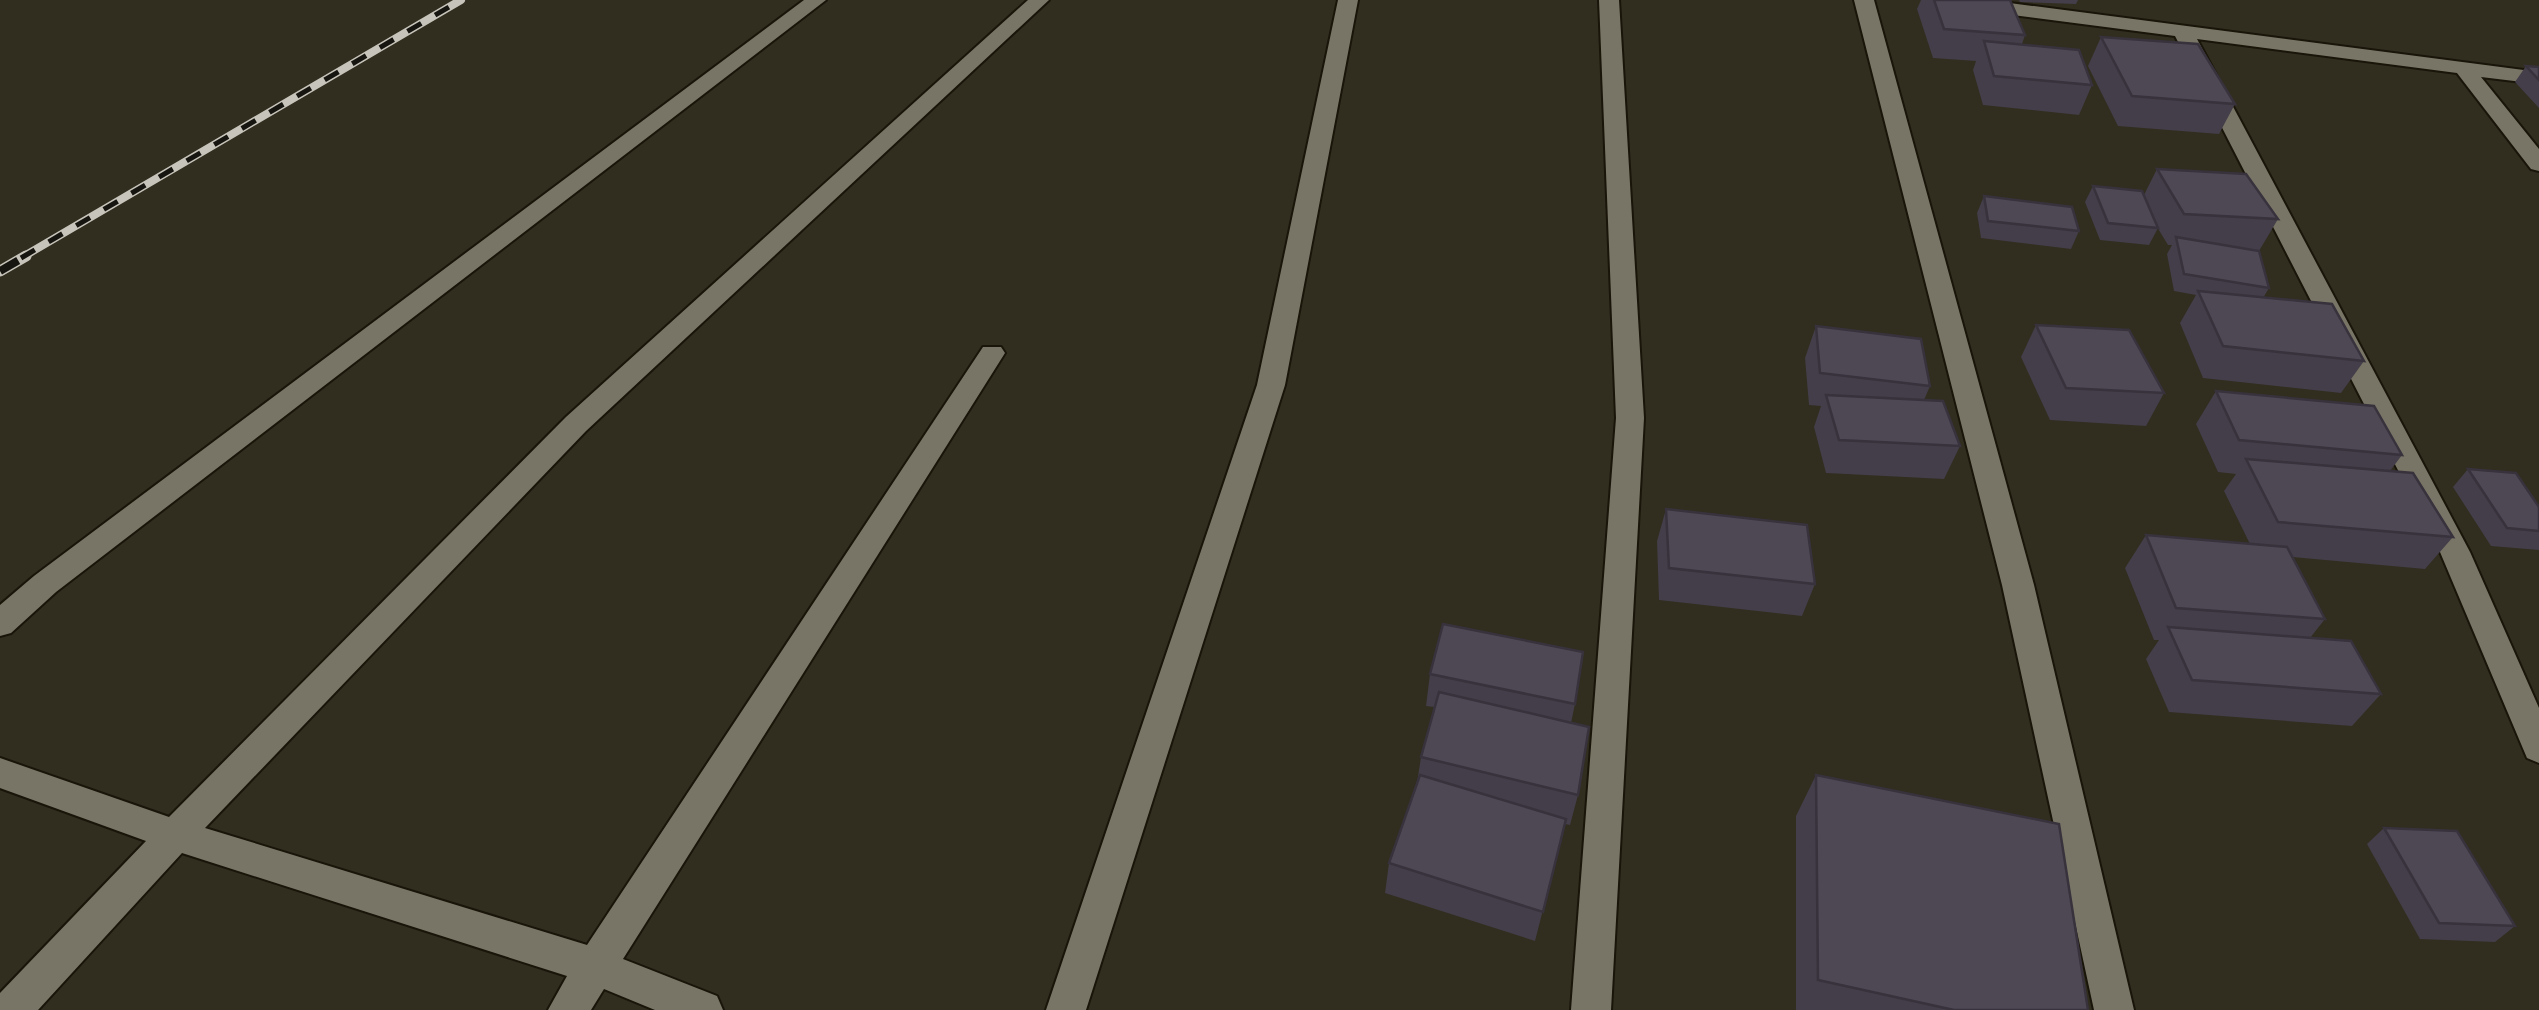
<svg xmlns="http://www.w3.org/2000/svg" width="2539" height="1010" viewBox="0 0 2539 1010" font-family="'PT Sans',sans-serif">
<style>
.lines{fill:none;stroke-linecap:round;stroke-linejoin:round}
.minor-casing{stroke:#191509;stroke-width:4}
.minor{fill:#797566;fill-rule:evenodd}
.rail-far1-casing{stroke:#c7c5bb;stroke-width:8}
.rail-casing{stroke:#c7c5bb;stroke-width:11}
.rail-far1{stroke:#17150f;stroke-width:5;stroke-dasharray:16;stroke-linecap:butt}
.rail{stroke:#17150f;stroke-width:8;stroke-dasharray:21;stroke-linecap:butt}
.wall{fill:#433e49}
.building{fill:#4e4855;stroke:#37323c;stroke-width:2.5}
</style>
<rect width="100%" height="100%" fill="#312d1f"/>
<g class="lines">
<g class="minor-casing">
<g id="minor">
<path d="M 804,0 L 826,0 L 56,592 L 11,633 L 0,636 L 0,605 L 34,576 Z"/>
<path d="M 1028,0 L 1049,0 L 586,431 L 205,828 L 587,945 L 983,347 L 1001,347 L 1005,353 L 623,959 L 717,996 L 723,1010 L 655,1010 L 604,989 L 591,1010 L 548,1010 L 567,976 L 182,853 L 38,1010 L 0,1010 L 0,993 L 146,841 L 0,788 L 0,758 L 169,817 L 566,417 Z"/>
<path d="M 1338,0 L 1358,0 L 1285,385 L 1086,1010 L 1046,1010 L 1257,385 Z"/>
<path d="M 1599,0 L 1619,0 L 1644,418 L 1611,1010 L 1571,1010 L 1616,418 Z"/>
<path d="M 1854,0 L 1874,0 L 2034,585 L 2134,1010 L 2094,1010 L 2002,585 Z"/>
<path d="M 1932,0 L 1987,0 L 2539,72 L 2539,84 L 2481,77 L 2539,149 L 2539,171 L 2531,169 L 2457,73 L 2197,39 L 2470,552 L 2539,708 L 2539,763 L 2527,758 L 2440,552 L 2175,36 L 1942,6 Z"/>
</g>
</g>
<use href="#minor" class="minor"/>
<g class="rail-far1-casing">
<path id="rail-far1" d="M 21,258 L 461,0"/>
</g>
<g class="rail-casing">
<path id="rail" d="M 0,271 L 26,256"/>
</g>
<use href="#rail-far1" class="rail-far1"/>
<use href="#rail" class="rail"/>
</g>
<g class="wall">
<path d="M 1921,0 L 2010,0 L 2025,35 L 2022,44 L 2092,85 L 2079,115 L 1983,105 L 1973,70 L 1976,61 L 1933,58 L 1917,9 Z"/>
<path d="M 2019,0 L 2078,0 L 2076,4 L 2020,2 Z"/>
<path d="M 2101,37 L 2235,104 L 2219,134 L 2118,126 L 2088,66 Z"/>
<path d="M 2526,66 L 2539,67 L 2539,108 L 2515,82 Z"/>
<path d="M 2157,169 L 2278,219 L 2259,251 L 2252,250 L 2269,288 L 2263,298 L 2364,361 L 2341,393 L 2203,378 L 2180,323 L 2196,295 L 2174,291 L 2167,254 L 2172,245 L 2168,245 L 2157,227 L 2158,228 L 2149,245 L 2100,240 L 2085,202 L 2093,186 L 2144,195 Z"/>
<path d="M 1984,196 L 2079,231 L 2071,249 L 1981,238 L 1977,213 Z"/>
<path d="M 2036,325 L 2164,393 L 2146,426 L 2050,420 L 2021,357 Z"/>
<path d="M 1816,326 L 1930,386 L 1924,400 L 1960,446 L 1944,479 L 1826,473 L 1814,427 L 1821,406 L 1809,405 L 1805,358 Z"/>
<path d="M 2216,391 L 2402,455 L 2390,471 L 2453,537 L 2425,569 L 2292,557 L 2325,619 L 2310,638 L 2381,694 L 2352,726 L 2169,712 L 2146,659 L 2159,640 L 2154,640 L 2125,568 L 2146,535 L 2250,544 L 2224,491 L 2236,474 L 2218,472 L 2196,424 Z"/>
<path d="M 2468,469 L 2539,507 L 2539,550 L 2491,546 L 2453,487 Z"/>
<path d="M 1666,509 L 1815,584 L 1802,616 L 1659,600 L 1657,541 Z"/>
<path d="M 1430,674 L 1575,704 L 1571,723 L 1578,795 L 1570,825 L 1565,824 L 1535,941 L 1385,893 L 1389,863 L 1417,783 L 1421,757 L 1434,707 L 1426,706 Z"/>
<path d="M 1816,775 L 2088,1010 L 1796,1010 L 1796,816 Z"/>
<path d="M 2384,828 L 2515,926 L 2495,942 L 2420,939 L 2367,844 Z"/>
</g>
<g class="building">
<path d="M 1934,0 L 2010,0 L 2025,35 L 1944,29 Z"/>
<path d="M 2101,37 L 2198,44 L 2235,104 L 2132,96 Z"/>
<path d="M 1984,41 L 2079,50 L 2092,85 L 1994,76 Z"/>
<path d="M 2526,66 L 2539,67 L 2539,80 Z"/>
<path d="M 2157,169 L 2246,174 L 2278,219 L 2184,214 Z"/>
<path d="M 2093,186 L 2142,191 L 2158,228 L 2108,223 Z"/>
<path d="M 1984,196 L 2072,207 L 2079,231 L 1988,221 Z"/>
<path d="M 2176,237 L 2259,251 L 2269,288 L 2184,274 Z"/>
<path d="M 2198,291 L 2332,304 L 2364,361 L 2223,346 Z"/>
<path d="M 2036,325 L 2129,330 L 2164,393 L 2066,388 Z"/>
<path d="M 1816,326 L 1921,339 L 1930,386 L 1820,373 Z"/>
<path d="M 2216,391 L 2374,406 L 2402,455 L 2239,440 Z"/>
<path d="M 1826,395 L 1943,401 L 1960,446 L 1839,440 Z"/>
<path d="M 2246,459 L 2413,473 L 2453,537 L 2278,522 Z"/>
<path d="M 2468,469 L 2516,473 L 2539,507 L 2539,531 L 2507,528 Z"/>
<path d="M 1666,509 L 1807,525 L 1815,584 L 1669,568 Z"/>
<path d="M 2146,535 L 2287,547 L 2325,619 L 2176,608 Z"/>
<path d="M 1443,624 L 1583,652 L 1575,704 L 1430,674 Z"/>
<path d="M 2168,627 L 2351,641 L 2381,694 L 2192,680 Z"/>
<path d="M 1439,692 L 1589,727 L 1578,795 L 1421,757 Z"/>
<path d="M 1420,775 L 1566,819 L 1543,912 L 1389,863 Z"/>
<path d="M 1816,775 L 2059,824 L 2088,1010 L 1954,1010 L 1818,980 Z"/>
<path d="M 2384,828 L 2457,831 L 2515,926 L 2439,923 Z"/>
</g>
</svg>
